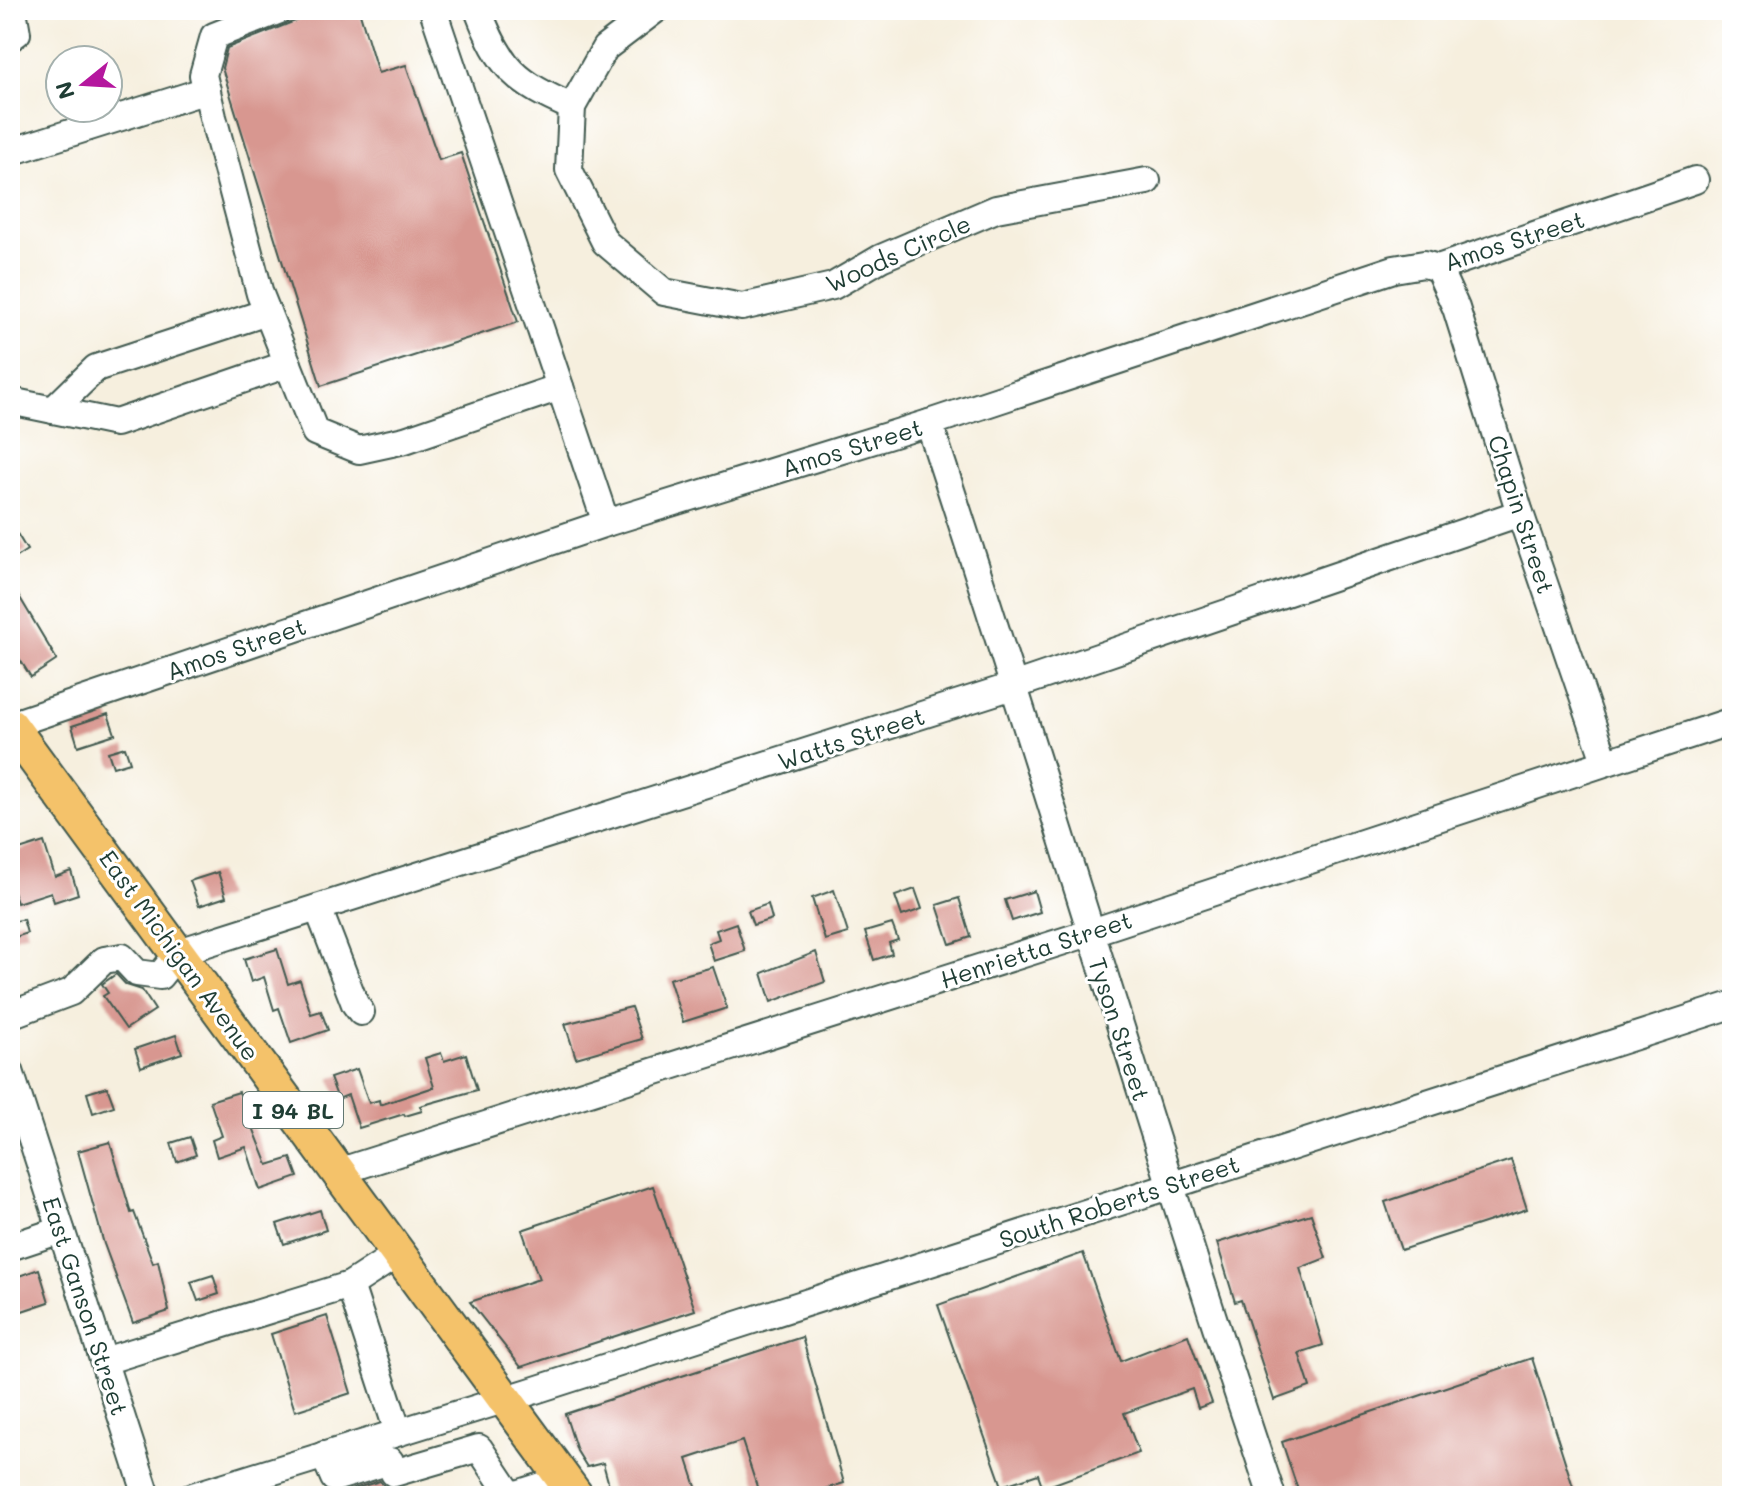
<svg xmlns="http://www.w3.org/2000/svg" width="1742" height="1506" viewBox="0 0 1742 1506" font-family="Mali,sans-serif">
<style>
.building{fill:#d89790}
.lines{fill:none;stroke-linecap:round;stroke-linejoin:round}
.minor-casing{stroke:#3f584e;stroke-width:30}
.major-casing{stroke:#3f584e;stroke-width:38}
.minor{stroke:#fff;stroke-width:26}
.major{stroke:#f4c26a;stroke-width:34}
.labels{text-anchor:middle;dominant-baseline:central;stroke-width:6;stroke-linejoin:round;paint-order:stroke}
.shield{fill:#fff;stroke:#627771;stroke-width:2}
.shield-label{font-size:22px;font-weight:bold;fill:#1f3d34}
.street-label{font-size:24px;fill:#1f3d34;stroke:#fff}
</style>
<rect width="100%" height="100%" fill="#fff"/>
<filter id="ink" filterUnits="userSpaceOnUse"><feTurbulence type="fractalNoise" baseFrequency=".0125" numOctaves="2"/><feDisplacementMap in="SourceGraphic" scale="16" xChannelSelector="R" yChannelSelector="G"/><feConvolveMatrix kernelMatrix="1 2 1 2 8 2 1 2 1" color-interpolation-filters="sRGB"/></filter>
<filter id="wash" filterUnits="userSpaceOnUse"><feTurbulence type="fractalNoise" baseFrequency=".006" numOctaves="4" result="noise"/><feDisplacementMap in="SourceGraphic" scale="32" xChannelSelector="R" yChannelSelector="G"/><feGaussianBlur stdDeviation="1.8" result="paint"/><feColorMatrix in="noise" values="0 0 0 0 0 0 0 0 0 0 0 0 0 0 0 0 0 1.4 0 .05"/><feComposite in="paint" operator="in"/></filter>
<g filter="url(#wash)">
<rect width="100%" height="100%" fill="#f6efde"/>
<g id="blocks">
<g class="building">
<path d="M 323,10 L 359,10 L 378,73 L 406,65 L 439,160 L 461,153 L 518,322 L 321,386 L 222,68 L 227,48 Z"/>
<path d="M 10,522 L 27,550 L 10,561 Z"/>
<path d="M 10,581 L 57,660 L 31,677 L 10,644 Z"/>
<path d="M 108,714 L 115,734 L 78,746 L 72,726 Z"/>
<path d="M 125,747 L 130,762 L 113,767 L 108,752 Z"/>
<path d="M 44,842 L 55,877 L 71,871 L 78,894 L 54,902 L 51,892 L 17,903 L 10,882 L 10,853 Z"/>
<path d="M 218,872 L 226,897 L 199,906 L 190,881 Z"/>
<path d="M 915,889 L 922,909 L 902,916 L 895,896 Z"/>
<path d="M 834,890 L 848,933 L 825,940 L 812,898 Z"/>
<path d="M 1034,891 L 1040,912 L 1012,921 L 1005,900 Z"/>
<path d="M 959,898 L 971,937 L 950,944 L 937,905 Z"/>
<path d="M 768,904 L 772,919 L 753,925 L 748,911 Z"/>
<path d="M 23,919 L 27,933 L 10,939 L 10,923 Z"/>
<path d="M 736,923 L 745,951 L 714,961 L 708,943 L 719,939 L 716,930 Z"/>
<path d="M 892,924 L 898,940 L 889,943 L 892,954 L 874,960 L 865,932 Z"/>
<path d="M 277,949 L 288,984 L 300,980 L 311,1014 L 321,1011 L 328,1030 L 291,1043 L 279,1008 L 274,1010 L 264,977 L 251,982 L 244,959 Z"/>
<path d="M 816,952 L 825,982 L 771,1002 L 762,973 Z"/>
<path d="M 713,967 L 727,1008 L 683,1022 L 669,979 Z"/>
<path d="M 116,974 L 126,985 L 142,990 L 155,1010 L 126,1029 L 103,996 L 108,993 L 102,984 Z"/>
<path d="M 631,1007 L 642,1039 L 576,1058 L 565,1024 Z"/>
<path d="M 176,1035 L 182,1053 L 141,1067 L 135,1049 Z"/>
<path d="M 441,1053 L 444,1061 L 466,1054 L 477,1090 L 420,1106 L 422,1111 L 405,1116 L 404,1114 L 359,1128 L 348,1095 L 338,1099 L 330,1078 L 357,1069 L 369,1103 L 379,1100 L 380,1105 L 434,1087 L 425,1058 Z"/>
<path d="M 107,1087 L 114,1106 L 93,1113 L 87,1093 Z"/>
<path d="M 239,1092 L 268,1165 L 291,1158 L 298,1177 L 260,1190 L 246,1147 L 217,1157 L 212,1140 L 222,1136 L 210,1101 Z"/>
<path d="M 190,1137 L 196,1155 L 177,1162 L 171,1143 Z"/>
<path d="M 110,1142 L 131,1213 L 134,1212 L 153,1263 L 158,1261 L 169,1311 L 133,1323 L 104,1244 L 78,1151 Z"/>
<path d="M 1511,1160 L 1527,1209 L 1401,1250 L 1385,1202 Z"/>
<path d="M 653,1186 L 695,1310 L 521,1367 L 470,1302 L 539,1279 L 522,1230 Z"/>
<path d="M 320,1210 L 326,1230 L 284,1244 L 277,1224 Z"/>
<path d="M 1311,1214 L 1326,1258 L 1300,1268 L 1323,1345 L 1299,1353 L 1310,1387 L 1274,1400 L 1241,1300 L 1235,1302 L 1217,1243 Z"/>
<path d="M 1083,1253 L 1121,1361 L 1188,1335 L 1212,1403 L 1198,1408 L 1192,1389 L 1124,1413 L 1139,1453 L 1043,1488 L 1038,1474 L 1002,1486 L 938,1305 Z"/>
<path d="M 39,1269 L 49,1302 L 10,1315 L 10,1279 Z"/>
<path d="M 213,1275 L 219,1294 L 198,1301 L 191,1282 Z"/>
<path d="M 327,1316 L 351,1393 L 295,1411 L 271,1334 Z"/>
<path d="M 802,1337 L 844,1483 L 802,1496 L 760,1496 L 742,1441 L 687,1459 L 699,1496 L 612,1496 L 603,1463 L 587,1467 L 577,1451 L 565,1414 Z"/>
<path d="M 1532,1358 L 1576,1496 L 1300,1496 L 1282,1442 Z"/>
<path d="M 380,1481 L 392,1496 L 337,1496 L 337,1494 Z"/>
</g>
</g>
</g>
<g filter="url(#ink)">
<use href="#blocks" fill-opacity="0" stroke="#3f584e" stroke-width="2"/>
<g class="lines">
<g class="minor-casing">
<g id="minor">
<path d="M 280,10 L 214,36 L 203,75 L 213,117 L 260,294 L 315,432 L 359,450 L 405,440 L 560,387"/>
<path d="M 433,10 L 606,523"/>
<path d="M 478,10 C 500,68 516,83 572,107"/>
<path d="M 655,10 L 605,48 L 572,107 L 569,170 L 605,242 L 664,292 L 742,307 L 833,286 L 881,258 L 996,209 L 1147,181"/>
<path d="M 10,38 L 17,33 L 13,10"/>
<path d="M 10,152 L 207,90"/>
<path d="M 1438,268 L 1456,308 L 1520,513 L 1605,761"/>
<path d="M 10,401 L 116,423 L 288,364"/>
<path d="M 53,410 L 96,368 L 267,312"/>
<path d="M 929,423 C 1047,780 1152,1140 1272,1496"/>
<path d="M 10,725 L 606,523 L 929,423 L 1394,269 L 1424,264 L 1438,268 L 1695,180"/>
<path d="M 318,908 L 355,1004 L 361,1012"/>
<path d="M 10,1015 L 71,992 L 104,960 L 122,957 L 137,973 L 160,976 L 179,952 L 1016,685 L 1520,513"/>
<path d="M 10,1071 L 147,1496"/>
<path d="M 338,1172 L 1089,933 L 1732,721"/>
<path d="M 10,1247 L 61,1230"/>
<path d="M 350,1285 L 398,1432"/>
<path d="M 104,1361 L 350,1285 L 399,1253"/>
<path d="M 324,1455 L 334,1478 L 390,1461"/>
<path d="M 394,1473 L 479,1448 L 511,1496"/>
<path d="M 193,1496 L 529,1392 L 1732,1005"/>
<path d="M 511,1496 L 564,1479"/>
</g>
</g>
<g class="major-casing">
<path id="major" d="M 10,725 L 576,1496"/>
</g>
<use href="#minor" class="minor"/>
<use href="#major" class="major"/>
</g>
</g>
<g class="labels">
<rect class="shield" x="243" y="1092" width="100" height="36" rx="6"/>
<g class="shield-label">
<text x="293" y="1110">I 94 BL</text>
</g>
<g class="street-label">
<text transform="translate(1514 240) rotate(-18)">Amos Street</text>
<text transform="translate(898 253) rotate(-24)">Woods Circle</text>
<text transform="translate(852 447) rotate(-17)">Amos Street</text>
<text transform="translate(1522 514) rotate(72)">Chapin Street</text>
<text transform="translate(236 648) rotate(-19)">Amos Street</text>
<text transform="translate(851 738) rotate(-18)">Watts Street</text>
<text transform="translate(1036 949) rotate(-18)">Henrietta Street</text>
<text transform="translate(180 955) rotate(54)">East Michigan Avenue</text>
<text transform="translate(1120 1029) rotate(72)">Tyson Street</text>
<text transform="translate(1119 1201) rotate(-18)">South Roberts Street</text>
<text transform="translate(86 1306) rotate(72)">East Ganson Street</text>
</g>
</g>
<rect width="1742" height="1506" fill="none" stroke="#fff" stroke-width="40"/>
<g transform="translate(84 84) rotate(252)"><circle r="38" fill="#ffffff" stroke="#a5b1ae" stroke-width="2"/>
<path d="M0-6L14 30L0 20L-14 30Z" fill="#b5179e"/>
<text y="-12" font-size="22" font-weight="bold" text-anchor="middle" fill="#1f3d34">N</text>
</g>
</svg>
